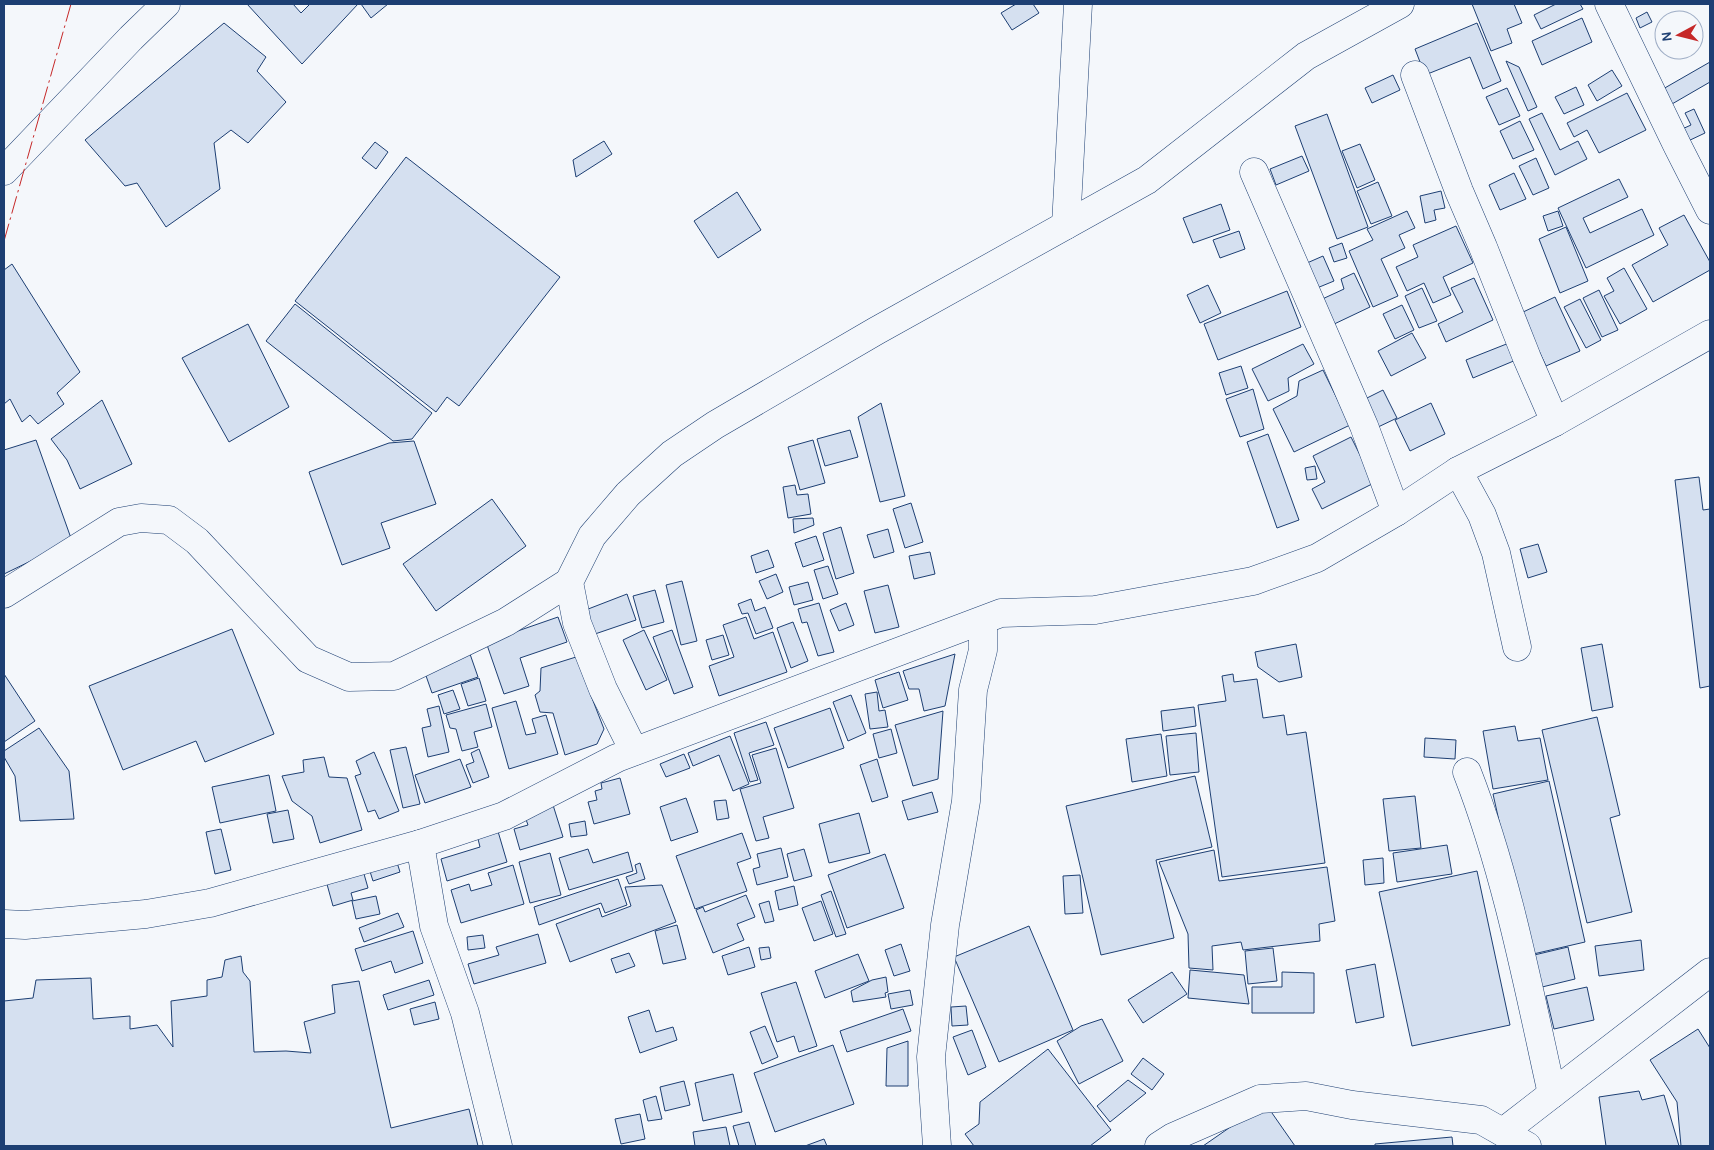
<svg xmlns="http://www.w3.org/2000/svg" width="1714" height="1150" viewBox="0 0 1714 1150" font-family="Karla,sans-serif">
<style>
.building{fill:#d5e0f0;stroke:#1d3f73}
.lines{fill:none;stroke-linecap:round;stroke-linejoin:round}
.minor-casing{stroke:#1d3f73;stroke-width:29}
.minor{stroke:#f4f7fb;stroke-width:28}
.power{stroke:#c62828;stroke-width:1;stroke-dasharray:18 4 2.5 4;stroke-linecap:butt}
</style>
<rect width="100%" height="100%" fill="#f4f7fb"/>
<g class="building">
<path d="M 247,4 L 293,4 L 301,13 L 310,4 L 358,4 L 302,64 Z"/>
<path d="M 361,4 L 388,4 L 371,18 Z"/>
<path d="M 1016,4 L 1033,4 L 1039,13 L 1012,30 L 1001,13 Z"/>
<path d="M 1472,4 L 1514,4 L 1522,23 L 1507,29 L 1512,43 L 1491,51 Z"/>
<path d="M 1556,4 L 1580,4 L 1583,9 L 1541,29 L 1534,15 Z"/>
<path d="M 1647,12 L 1652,22 L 1640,28 L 1636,18 Z"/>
<path d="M 1582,18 L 1592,42 L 1542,65 L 1532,41 Z"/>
<path d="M 224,23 L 266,57 L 257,71 L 286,102 L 248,143 L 231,130 L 214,143 L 220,189 L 166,227 L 137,183 L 125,186 L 85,140 Z"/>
<path d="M 1477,23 L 1501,81 L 1483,89 L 1470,57 L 1425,75 L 1415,49 Z"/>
<path d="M 1506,61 L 1519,67 L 1537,107 L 1528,111 Z"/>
<path d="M 1710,62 L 1710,82 L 1672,104 L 1663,89 Z"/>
<path d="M 1612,70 L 1622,86 L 1597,101 L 1588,85 Z"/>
<path d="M 1393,75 L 1400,90 L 1372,103 L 1365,88 Z"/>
<path d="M 1576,87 L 1584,105 L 1564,114 L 1555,97 Z"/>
<path d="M 1507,88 L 1520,116 L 1499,125 L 1486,97 Z"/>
<path d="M 1627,93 L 1646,130 L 1599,153 L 1587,130 L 1574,137 L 1567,123 Z"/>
<path d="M 1694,109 L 1705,133 L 1686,142 L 1680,130 L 1691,125 L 1685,113 Z"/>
<path d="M 1542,113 L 1560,150 L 1578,141 L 1587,159 L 1555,175 L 1529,119 Z"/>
<path d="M 1327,114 L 1368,227 L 1337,239 L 1295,126 Z"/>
<path d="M 1520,121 L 1534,150 L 1513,159 L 1500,131 Z"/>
<path d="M 604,141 L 612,154 L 576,177 L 573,160 Z"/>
<path d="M 375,142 L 388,152 L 376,169 L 362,158 Z"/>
<path d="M 1360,144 L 1375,180 L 1357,188 L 1342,151 Z"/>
<path d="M 1302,156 L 1309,171 L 1276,185 L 1270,169 Z"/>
<path d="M 406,157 L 560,277 L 459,406 L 447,397 L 436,412 L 295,301 Z"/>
<path d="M 1536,158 L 1549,188 L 1533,195 L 1519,166 Z"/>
<path d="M 1514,173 L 1526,199 L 1500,210 L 1489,185 Z"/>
<path d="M 1619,179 L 1628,197 L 1583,218 L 1590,233 L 1642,209 L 1654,235 L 1586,268 L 1558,208 Z"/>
<path d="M 1378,182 L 1392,216 L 1371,224 L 1357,191 Z"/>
<path d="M 1441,191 L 1445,208 L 1434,210 L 1436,220 L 1425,223 L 1420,196 Z"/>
<path d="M 737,192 L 761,230 L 718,258 L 694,221 Z"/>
<path d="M 1221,204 L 1230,230 L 1193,243 L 1183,218 Z"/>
<path d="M 1407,211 L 1415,228 L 1399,235 L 1405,248 L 1381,259 L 1398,296 L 1373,307 L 1349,251 L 1373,240 L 1367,229 Z"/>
<path d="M 1558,211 L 1563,226 L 1548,231 L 1543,216 Z"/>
<path d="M 1684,215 L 1710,262 L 1710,270 L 1653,302 L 1632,265 L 1668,245 L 1659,228 Z"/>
<path d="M 1456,226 L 1473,263 L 1443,277 L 1451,295 L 1433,303 L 1424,283 L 1407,291 L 1396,267 L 1418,257 L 1413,245 Z"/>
<path d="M 1566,227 L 1588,281 L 1560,293 L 1539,239 Z"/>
<path d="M 1239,231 L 1245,249 L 1220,258 L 1213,240 Z"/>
<path d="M 1342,243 L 1347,258 L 1334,262 L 1329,248 Z"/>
<path d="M 1323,256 L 1334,281 L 1317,288 L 1307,263 Z"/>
<path d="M 12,264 L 80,372 L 57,393 L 64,404 L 38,424 L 30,415 L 22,422 L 10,399 L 4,404 L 4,270 Z"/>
<path d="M 1624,268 L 1647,309 L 1620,324 L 1604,296 L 1614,291 L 1607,278 Z"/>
<path d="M 1354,273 L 1370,307 L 1330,326 L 1318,301 L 1344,289 L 1341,279 Z"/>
<path d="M 1474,278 L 1493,320 L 1446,342 L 1438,324 L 1463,312 L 1451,288 Z"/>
<path d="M 1208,285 L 1221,313 L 1200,323 L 1187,295 Z"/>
<path d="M 1422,288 L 1437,321 L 1419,328 L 1405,296 Z"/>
<path d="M 1599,290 L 1618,330 L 1602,337 L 1583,298 Z"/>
<path d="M 1287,291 L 1301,327 L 1218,360 L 1204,324 Z"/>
<path d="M 1555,297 L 1580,351 L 1546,366 L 1521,313 Z"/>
<path d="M 1580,299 L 1601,340 L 1586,348 L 1564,307 Z"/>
<path d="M 295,304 L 432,413 L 412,439 L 393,441 L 266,341 Z"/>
<path d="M 1402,305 L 1414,330 L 1395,339 L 1383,314 Z"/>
<path d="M 248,324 L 289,407 L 229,442 L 182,358 Z"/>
<path d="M 1412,333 L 1426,358 L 1391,376 L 1378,351 Z"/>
<path d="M 1509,343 L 1516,360 L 1473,378 L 1466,360 Z"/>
<path d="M 1303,344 L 1314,364 L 1288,378 L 1289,391 L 1268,401 L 1252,369 Z"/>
<path d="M 1241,366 L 1248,388 L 1226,395 L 1219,373 Z"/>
<path d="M 1323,370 L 1350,425 L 1294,452 L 1273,409 L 1297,396 L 1299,381 Z"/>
<path d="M 1253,389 L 1264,429 L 1240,437 L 1226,399 Z"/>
<path d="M 1383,390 L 1397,418 L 1376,428 L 1363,400 Z"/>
<path d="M 102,400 L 132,464 L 80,489 L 67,460 L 51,439 Z"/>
<path d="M 881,403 L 905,496 L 880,502 L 858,417 Z"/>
<path d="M 1431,403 L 1445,434 L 1410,451 L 1395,420 Z"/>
<path d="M 850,430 L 858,457 L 825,466 L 817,439 Z"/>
<path d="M 1268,434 L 1299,520 L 1277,528 L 1247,442 Z"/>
<path d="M 1351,437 L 1374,483 L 1322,509 L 1312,489 L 1325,482 L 1313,456 Z"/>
<path d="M 36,440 L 72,541 L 4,574 L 4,450 Z"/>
<path d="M 813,440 L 825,483 L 800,490 L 788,447 Z"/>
<path d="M 414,441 L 436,504 L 381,523 L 390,548 L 342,565 L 309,472 L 389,443 Z"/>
<path d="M 1315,466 L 1317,479 L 1307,480 L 1305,468 Z"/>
<path d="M 1699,477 L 1703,510 L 1710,509 L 1710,686 L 1700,688 L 1675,480 Z"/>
<path d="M 795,485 L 797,495 L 808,494 L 811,514 L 788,518 L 783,487 Z"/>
<path d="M 492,499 L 526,546 L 436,611 L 403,564 Z"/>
<path d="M 911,503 L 923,542 L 905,548 L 893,509 Z"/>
<path d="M 813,518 L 814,525 L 794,533 L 793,519 Z"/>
<path d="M 841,527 L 854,573 L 836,579 L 823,533 Z"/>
<path d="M 888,529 L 894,552 L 874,558 L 867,535 Z"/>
<path d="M 816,536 L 824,560 L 803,567 L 795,543 Z"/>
<path d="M 1538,544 L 1547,572 L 1528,578 L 1520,549 Z"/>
<path d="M 768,550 L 774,567 L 756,573 L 751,556 Z"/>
<path d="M 930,552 L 935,574 L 914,579 L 909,556 Z"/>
<path d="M 828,566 L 838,594 L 823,599 L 814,570 Z"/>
<path d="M 776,574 L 783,592 L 767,599 L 759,581 Z"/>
<path d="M 682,581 L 697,641 L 681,645 L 666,585 Z"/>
<path d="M 808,582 L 813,600 L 794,605 L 789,587 Z"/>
<path d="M 888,585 L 899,627 L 875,633 L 864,591 Z"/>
<path d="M 655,590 L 664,622 L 642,628 L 633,596 Z"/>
<path d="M 627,594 L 636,620 L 592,635 L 583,611 Z"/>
<path d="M 751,599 L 755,611 L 765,607 L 773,628 L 756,634 L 748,613 L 742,614 L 738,604 Z"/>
<path d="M 819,603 L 834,652 L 818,656 L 807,622 L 802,623 L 798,609 Z"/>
<path d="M 846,603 L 854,625 L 839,631 L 830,610 Z"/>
<path d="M 558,617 L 567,642 L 520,658 L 529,686 L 504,694 L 486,642 Z"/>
<path d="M 746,617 L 754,639 L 773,632 L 787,672 L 719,696 L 709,666 L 734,657 L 723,625 Z"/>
<path d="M 793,622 L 808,661 L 791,668 L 777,628 Z"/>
<path d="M 232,629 L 274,734 L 205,762 L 196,741 L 123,770 L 89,686 Z"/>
<path d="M 644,630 L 667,680 L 646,690 L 623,640 Z"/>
<path d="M 672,630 L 693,687 L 674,694 L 653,637 Z"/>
<path d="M 723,635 L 729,655 L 712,660 L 706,640 Z"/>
<path d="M 1296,644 L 1302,677 L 1279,682 L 1258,667 L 1255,652 Z"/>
<path d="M 1602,644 L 1613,707 L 1592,711 L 1581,648 Z"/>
<path d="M 470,654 L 478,677 L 432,693 L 424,670 Z"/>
<path d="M 955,654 L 945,706 L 924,711 L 919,689 L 909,689 L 903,671 Z"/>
<path d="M 576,657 L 604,729 L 597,744 L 565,755 L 553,713 L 540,712 L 535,695 L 540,691 L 541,668 Z"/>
<path d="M 899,672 L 908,700 L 883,708 L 875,680 Z"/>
<path d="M 4,674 L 35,721 L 4,742 Z"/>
<path d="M 1233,674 L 1234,682 L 1257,679 L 1263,718 L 1284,715 L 1287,735 L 1306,732 L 1325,863 L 1222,877 L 1198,705 L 1226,701 L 1222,676 Z"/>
<path d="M 479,678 L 486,701 L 468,706 L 461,684 Z"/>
<path d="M 453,690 L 460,709 L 444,714 L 438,695 Z"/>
<path d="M 877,692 L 879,711 L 885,710 L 888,727 L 870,729 L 865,694 Z"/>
<path d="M 851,695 L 866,733 L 848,741 L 833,702 Z"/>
<path d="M 516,701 L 526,735 L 536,733 L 532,719 L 546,715 L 558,754 L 509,769 L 492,708 Z"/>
<path d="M 486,704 L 492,727 L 474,732 L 478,747 L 462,751 L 456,729 L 450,728 L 446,715 Z"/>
<path d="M 439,706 L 449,752 L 428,757 L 422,728 L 431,726 L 427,709 Z"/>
<path d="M 1194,707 L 1196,726 L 1163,731 L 1161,711 Z"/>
<path d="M 830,708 L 844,748 L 788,768 L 774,728 Z"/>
<path d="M 943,711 L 938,779 L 913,786 L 895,725 Z"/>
<path d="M 1597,717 L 1620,815 L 1610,818 L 1632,912 L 1587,923 L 1542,730 Z"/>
<path d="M 766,722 L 774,745 L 749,753 L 758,780 L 750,782 L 734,733 Z"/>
<path d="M 1515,726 L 1518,741 L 1540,738 L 1548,780 L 1493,789 L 1483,731 Z"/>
<path d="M 39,728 L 69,771 L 74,819 L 20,821 L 15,776 L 4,757 L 4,751 Z"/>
<path d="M 891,729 L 897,753 L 879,758 L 873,734 Z"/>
<path d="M 1196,733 L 1199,772 L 1170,775 L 1166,736 Z"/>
<path d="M 1161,734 L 1167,776 L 1132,782 L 1126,739 Z"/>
<path d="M 730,736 L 749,784 L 733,791 L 719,755 L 693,766 L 688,753 Z"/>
<path d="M 1425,738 L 1456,740 L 1455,759 L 1424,757 Z"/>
<path d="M 406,747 L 420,804 L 403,808 L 390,750 Z"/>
<path d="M 776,748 L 794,808 L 763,817 L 769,838 L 756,841 L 740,789 L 761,783 L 752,755 Z"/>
<path d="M 479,749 L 489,777 L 473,783 L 466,765 L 474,762 L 471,753 Z"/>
<path d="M 374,752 L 399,811 L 379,819 L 375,810 L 368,812 L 355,776 L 361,774 L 356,761 Z"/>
<path d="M 684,754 L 690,768 L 666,777 L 660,764 Z"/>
<path d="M 324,757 L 329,777 L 347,778 L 362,830 L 320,843 L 312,816 L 292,801 L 282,776 L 304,772 L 303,760 Z"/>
<path d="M 460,759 L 471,787 L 425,803 L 415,775 Z"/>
<path d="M 877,759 L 888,797 L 872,802 L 860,765 Z"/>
<path d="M 269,775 L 276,811 L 220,823 L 212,787 Z"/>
<path d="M 1195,776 L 1212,847 L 1156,860 L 1174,938 L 1101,955 L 1066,806 Z"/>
<path d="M 620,778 L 630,814 L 594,824 L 588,802 L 597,800 L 595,791 L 602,789 L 601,783 Z"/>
<path d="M 1549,781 L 1585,942 L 1529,955 L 1493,794 Z"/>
<path d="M 932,792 L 938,812 L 908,820 L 902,801 Z"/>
<path d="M 1415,796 L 1421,848 L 1389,851 L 1383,799 Z"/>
<path d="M 686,798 L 698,832 L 671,841 L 660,807 Z"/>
<path d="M 726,800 L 729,818 L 717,820 L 714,801 Z"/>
<path d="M 553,805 L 563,837 L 520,850 L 514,829 L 528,825 L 524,814 Z"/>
<path d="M 288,810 L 294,839 L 273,843 L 267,814 Z"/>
<path d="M 859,813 L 870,853 L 829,863 L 819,824 Z"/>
<path d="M 585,821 L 587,835 L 571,837 L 569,824 Z"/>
<path d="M 497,828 L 507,862 L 447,881 L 441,859 L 480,847 L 477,835 Z"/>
<path d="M 221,829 L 231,870 L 215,874 L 206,832 Z"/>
<path d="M 742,833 L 751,858 L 737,863 L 747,891 L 695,909 L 676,856 Z"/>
<path d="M 1447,845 L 1452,874 L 1397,882 L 1393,853 Z"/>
<path d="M 781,848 L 788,877 L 757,885 L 753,869 L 760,867 L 757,854 Z"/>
<path d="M 588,849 L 593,863 L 628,852 L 633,871 L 569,890 L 559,858 Z"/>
<path d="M 804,849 L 812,876 L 794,881 L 787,854 Z"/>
<path d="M 1214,850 L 1219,881 L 1327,867 L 1335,921 L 1319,924 L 1320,941 L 1243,950 L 1241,942 L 1212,946 L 1213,970 L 1189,968 L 1188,934 L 1159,862 Z"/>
<path d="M 550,853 L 561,895 L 530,903 L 519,862 Z"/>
<path d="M 885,854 L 904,908 L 847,928 L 828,875 Z"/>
<path d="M 395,856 L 400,872 L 373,881 L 368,865 Z"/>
<path d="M 1383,858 L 1384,883 L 1365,885 L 1363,860 Z"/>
<path d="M 640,863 L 645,879 L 629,884 L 626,877 L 637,873 L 635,865 Z"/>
<path d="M 513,865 L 524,904 L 461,923 L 451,890 L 469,884 L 471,891 L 492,885 L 488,873 Z"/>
<path d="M 362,867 L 368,888 L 351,893 L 353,900 L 333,906 L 325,877 Z"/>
<path d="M 1477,871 L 1510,1025 L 1412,1046 L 1379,892 Z"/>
<path d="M 1080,875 L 1083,913 L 1065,914 L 1063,876 Z"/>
<path d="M 618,879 L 627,905 L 605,913 L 601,903 L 539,925 L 534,907 Z"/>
<path d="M 662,885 L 676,922 L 570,962 L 556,924 L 599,908 L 602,917 L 631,906 L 625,887 Z"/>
<path d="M 794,886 L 798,905 L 779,910 L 775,891 Z"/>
<path d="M 831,891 L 846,934 L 836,937 L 821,895 Z"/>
<path d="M 746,895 L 755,917 L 737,924 L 744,940 L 713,953 L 696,910 L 703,907 L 705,912 Z"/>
<path d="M 376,896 L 380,914 L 356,919 L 352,901 Z"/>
<path d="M 769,901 L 774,921 L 765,923 L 759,904 Z"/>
<path d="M 821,901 L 833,934 L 814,941 L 802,908 Z"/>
<path d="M 398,913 L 404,927 L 364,942 L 359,928 Z"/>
<path d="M 677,925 L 686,959 L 663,964 L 655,931 Z"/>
<path d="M 1029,926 L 1073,1030 L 999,1062 L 954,957 Z"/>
<path d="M 413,931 L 423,963 L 395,973 L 391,961 L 362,971 L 355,949 Z"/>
<path d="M 538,934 L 546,963 L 474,984 L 468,964 L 499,955 L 496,947 Z"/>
<path d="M 483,935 L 485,948 L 468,950 L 467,937 Z"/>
<path d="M 1641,940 L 1644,970 L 1599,976 L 1595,946 Z"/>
<path d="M 901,944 L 910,971 L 894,976 L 885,950 Z"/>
<path d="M 749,947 L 755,967 L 728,975 L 722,956 Z"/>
<path d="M 769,947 L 771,958 L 761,960 L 759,948 Z"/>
<path d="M 1568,947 L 1575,979 L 1538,988 L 1530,956 Z"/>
<path d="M 1273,948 L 1277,981 L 1248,984 L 1245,951 Z"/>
<path d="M 629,953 L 635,966 L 616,973 L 611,959 Z"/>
<path d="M 858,954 L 869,981 L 825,998 L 815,971 Z"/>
<path d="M 241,956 L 243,972 L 250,981 L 254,1052 L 286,1051 L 311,1053 L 304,1022 L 335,1013 L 332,985 L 359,981 L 391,1128 L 469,1109 L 478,1146 L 4,1146 L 4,1001 L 33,998 L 36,980 L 91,978 L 93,1019 L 130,1016 L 130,1029 L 157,1025 L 173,1047 L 171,1001 L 207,996 L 207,980 L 222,977 L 225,960 Z"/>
<path d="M 1375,964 L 1384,1017 L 1356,1023 L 1346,970 Z"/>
<path d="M 1190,970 L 1244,975 L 1249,1004 L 1188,998 Z"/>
<path d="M 1172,972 L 1187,994 L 1143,1023 L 1128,1000 Z"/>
<path d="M 1282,972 L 1314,973 L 1314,1013 L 1252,1013 L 1252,987 L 1282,987 Z"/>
<path d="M 886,977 L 888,992 L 885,993 L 886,997 L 853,1002 L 851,991 L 872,980 Z"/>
<path d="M 429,980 L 434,995 L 388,1010 L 383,995 Z"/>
<path d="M 796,982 L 817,1046 L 799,1052 L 794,1036 L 777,1042 L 761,993 Z"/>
<path d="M 1587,987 L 1594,1020 L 1554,1029 L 1546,996 Z"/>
<path d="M 910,990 L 913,1005 L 891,1009 L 888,994 Z"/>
<path d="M 435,1002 L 439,1019 L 414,1025 L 410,1009 Z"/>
<path d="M 966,1006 L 968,1025 L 952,1026 L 951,1007 Z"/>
<path d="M 903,1009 L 911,1031 L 847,1052 L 840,1031 Z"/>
<path d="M 649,1010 L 656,1032 L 673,1027 L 677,1040 L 640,1053 L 628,1017 Z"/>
<path d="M 1102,1019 L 1123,1061 L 1079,1084 L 1057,1041 L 1081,1026 Z"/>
<path d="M 765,1026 L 778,1057 L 762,1064 L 750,1032 Z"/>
<path d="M 1698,1029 L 1710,1048 L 1710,1146 L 1681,1146 L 1677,1102 L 1650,1060 Z"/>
<path d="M 972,1030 L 986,1067 L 968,1075 L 953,1037 Z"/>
<path d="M 908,1041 L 908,1086 L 886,1086 L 887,1048 Z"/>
<path d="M 833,1045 L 854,1104 L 775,1132 L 754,1073 Z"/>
<path d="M 1048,1049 L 1111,1130 L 1090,1146 L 974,1146 L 965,1134 L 979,1124 L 980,1102 Z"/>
<path d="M 1143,1058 L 1164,1074 L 1152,1090 L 1131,1074 Z"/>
<path d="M 733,1074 L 742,1112 L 703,1121 L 695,1083 Z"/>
<path d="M 1128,1080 L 1146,1093 L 1110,1122 L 1097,1106 Z"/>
<path d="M 684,1081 L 690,1105 L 665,1111 L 660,1087 Z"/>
<path d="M 1639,1091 L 1642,1100 L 1664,1095 L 1679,1146 L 1606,1146 L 1599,1097 Z"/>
<path d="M 656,1096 L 662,1119 L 648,1121 L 643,1100 Z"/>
<path d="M 1265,1103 L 1295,1146 L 1203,1146 Z"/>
<path d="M 640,1114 L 645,1139 L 621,1144 L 615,1119 Z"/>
<path d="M 749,1122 L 756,1146 L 739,1146 L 733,1126 Z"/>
<path d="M 726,1127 L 730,1146 L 695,1146 L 693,1132 Z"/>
<path d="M 1452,1137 L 1453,1146 L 1375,1146 L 1375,1144 Z"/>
<path d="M 824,1139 L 827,1146 L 805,1146 Z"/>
</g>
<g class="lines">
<g class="minor-casing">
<g id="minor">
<path d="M 1609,4 L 1677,145 L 1710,210"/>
<path d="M 1415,75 L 1459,191 L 1483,247 L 1527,358 L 1555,422"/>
<path d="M 4,171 L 131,38 L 166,4"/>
<path d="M 1254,172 L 1364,426 L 1396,512"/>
<path d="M 1066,225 L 1078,4"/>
<path d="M 1458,471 L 1482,515 L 1496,553 L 1517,647"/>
<path d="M 4,594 L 119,522 L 141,518 L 169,520 L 197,541 L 308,659 L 349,677 L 394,676 L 506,622 L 569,582"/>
<path d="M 634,751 L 603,689 L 577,623 L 569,582 L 592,536 L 628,494 L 672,454 L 715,425 L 876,331 L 1147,180 L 1306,56 L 1400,4"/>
<path d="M 1467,772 C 1507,875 1528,986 1552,1094"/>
<path d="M 420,844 L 434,926 L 465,1013 L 498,1146"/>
<path d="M 4,924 L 25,925 L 146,914 L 210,903 L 420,844 L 504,816 L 617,758 L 1001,613 L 1095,610 L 1253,581 L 1317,558 L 1396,512 L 1458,471 L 1555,422 L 1710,334"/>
<path d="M 1503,1132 L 1710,972"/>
<path d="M 937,1146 L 931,1057 L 945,925 L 966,801 L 973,690 L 983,650 L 983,621"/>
<path d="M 1159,1146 L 1173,1137 L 1260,1099 L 1306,1096 L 1352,1105 L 1481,1120 L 1527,1146"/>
</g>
</g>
<use href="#minor" class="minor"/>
<path class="power" d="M 4,241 L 71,4"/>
</g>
<rect width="1714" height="1150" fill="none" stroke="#1d3f73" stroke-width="10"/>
<g transform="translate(1679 35) rotate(263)"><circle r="24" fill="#f4f7fb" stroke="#9eadc5"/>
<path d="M0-4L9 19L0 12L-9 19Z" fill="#c62828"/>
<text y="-8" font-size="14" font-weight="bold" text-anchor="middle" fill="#1d3f73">N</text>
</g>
</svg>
